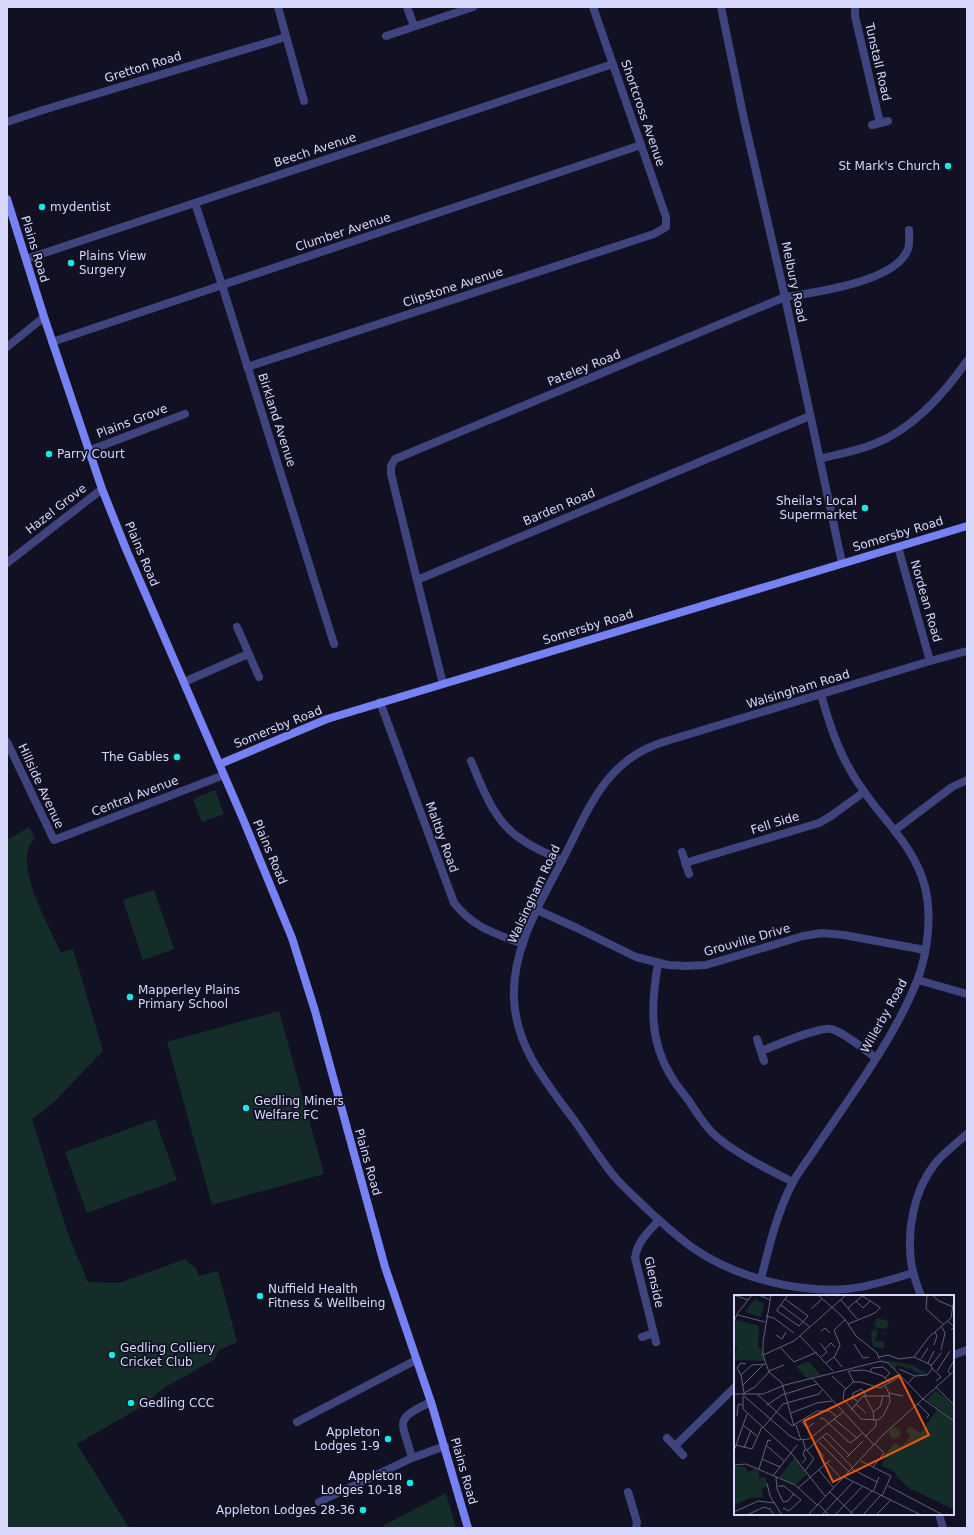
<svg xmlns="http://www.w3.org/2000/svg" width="974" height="1535" viewBox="0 0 974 1535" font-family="'DejaVu Sans',sans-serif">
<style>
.green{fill:#142d29}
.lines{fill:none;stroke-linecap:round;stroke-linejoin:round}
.street{stroke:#40447e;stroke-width:8}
.secondary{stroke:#7681f3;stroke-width:8}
.poi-dot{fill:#15eae7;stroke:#121124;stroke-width:1.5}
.labels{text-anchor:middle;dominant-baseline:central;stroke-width:3.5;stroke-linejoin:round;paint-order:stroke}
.street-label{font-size:12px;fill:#d7d7fb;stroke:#121124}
.poi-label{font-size:12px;fill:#d7d7fb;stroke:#121124;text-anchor:start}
.inset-road{fill:none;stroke:#61607a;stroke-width:1}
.view{fill:#e8590c;fill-opacity:0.15;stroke:#e8590c;stroke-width:2}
.inset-edge{fill:none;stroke:#d7d7fb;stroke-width:2}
</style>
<rect width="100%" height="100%" fill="#121124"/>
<g class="green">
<path d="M 215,790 L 224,814 L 202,822 L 193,799 Z"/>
<path d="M 29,827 L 35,838 C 10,862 50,927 61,953 L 73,949 L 103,1051 L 54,1102 L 32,1119 L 68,1234 L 88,1282 L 119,1283 L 185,1259 L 188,1262 L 195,1267 L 199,1276 L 218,1271 L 237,1342 L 219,1350 L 215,1359 L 164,1388 L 141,1407 L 77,1444 L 129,1528 L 7,1528 L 7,840 Z"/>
<path d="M 154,890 L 174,949 L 143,960 L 123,900 Z"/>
<path d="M 279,1011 L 324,1174 L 212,1205 L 167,1042 Z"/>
<path d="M 155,1119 L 177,1180 L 87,1213 L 65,1152 Z"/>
<path d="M 446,1493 L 456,1528 L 385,1528 L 384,1525 Z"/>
</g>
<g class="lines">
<g class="street">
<path d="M 278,7 L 304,101"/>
<path d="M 407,7 L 414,26"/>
<path d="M 721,7 L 744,119 L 785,297 L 842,563"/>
<path d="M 855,7 L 855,16 L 880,123"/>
<path d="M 386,36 L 473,7"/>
<path d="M 7,122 L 43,110 L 286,37"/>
<path d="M 872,125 L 888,121"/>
<path d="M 195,203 L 222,285 L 334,644"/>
<path d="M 26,259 L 613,64"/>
<path d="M 52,342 L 641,145"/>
<path d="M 7,347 L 44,317"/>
<path d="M 247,367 L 654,234 L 666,227 L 666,217 L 593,7"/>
<path d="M 88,451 L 185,414"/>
<path d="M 820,459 C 838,454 857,451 874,444 C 913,429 943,395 967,361"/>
<path d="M 898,547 L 930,661"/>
<path d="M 7,563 L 102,489"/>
<path d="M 417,580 L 391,474 L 391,466 L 395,459 L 785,297 C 816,292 896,282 908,249 C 910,243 909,236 909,230"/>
<path d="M 237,627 L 259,677"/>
<path d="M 184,682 L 248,654"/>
<path d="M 443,684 L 417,580 L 810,416"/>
<path d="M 380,702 L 454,903 C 474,928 494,933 523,944"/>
<path d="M 7,742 L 54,840 L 224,775"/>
<path d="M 471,761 C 483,789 494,822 521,839 C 533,848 549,854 562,861"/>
<path d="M 895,830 L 952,787 L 967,780"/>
<path d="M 682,852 L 689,874"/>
<path d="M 685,863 L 819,823 L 831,816 L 864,792"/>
<path d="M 537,910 L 577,928 L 636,957 L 668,965 L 687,966 L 706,965 L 803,936 L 822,933 L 844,935 L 925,950"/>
<path d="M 658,964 C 651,1004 649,1040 671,1076 C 676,1085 683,1093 689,1101 C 697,1113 705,1127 717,1137 C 737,1154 769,1170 793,1182"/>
<path d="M 918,980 L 967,994"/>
<path d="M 757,1039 L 764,1061"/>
<path d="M 761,1051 C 774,1046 820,1026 831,1029 C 844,1032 865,1050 876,1058"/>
<path d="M 913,1273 C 892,1279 869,1287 847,1289 C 796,1293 735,1277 693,1248 C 677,1237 664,1224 650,1212 C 638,1200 625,1189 614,1176 C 599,1158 587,1138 574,1120 C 546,1082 517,1049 514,1000 C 511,945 545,896 568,849 C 591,803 608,761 660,743 L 930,661 L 967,651"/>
<path d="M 761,1279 C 769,1247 777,1212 793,1182 C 799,1171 808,1160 815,1149 C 850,1097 894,1039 917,981 C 928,952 932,916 925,887 C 915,848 887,824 865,793 C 842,762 831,731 821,694"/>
<path d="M 921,1296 C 917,1285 912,1273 911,1261 C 907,1229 914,1191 934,1165 C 943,1153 956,1144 967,1134"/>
<path d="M 642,1337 L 654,1333"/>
<path d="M 656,1342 L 635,1258 C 637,1242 649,1231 659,1220"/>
<path d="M 953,1355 L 967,1350"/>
<path d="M 297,1422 L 416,1360"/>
<path d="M 667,1438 L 683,1455"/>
<path d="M 675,1446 L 735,1387"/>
<path d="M 412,1458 L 445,1446"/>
<path d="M 628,1492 L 637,1522 L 636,1528"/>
<path d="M 319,1502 L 412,1458 C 403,1422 391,1420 431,1402"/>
<path d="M 939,1514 L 943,1528"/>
</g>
<g class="secondary">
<path d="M 7,199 L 44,317 L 102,489 L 126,549 L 243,819 L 292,938 L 315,1011 L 385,1267 L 431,1402 L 468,1528"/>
<path d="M 220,764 L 327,719 L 967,526"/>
</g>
</g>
<g class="poi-dot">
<circle cx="948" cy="166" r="4"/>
<circle cx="42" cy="207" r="4"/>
<circle cx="71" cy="263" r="4"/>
<circle cx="49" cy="454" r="4"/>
<circle cx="865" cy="508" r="4"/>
<circle cx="177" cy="757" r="4"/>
<circle cx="130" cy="997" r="4"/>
<circle cx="246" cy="1108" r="4"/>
<circle cx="260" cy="1296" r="4"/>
<circle cx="112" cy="1355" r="4"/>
<circle cx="131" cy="1403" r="4"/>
<circle cx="388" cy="1439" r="4"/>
<circle cx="410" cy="1483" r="4"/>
<circle cx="363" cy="1510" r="4"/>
</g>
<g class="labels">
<g class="street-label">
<text transform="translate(878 62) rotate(77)">Tunstall Road</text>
<text transform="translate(143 67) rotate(-17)">Gretton Road</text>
<text transform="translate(643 113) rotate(71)">Shortcross Avenue</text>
<text transform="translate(315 150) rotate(-18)">Beech Avenue</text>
<text transform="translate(343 232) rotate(-18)">Clumber Avenue</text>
<text transform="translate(35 249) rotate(73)">Plains Road</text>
<text transform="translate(794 282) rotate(78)">Melbury Road</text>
<text transform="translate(453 287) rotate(-18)">Clipstone Avenue</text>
<text transform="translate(584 368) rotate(-22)">Pateley Road</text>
<text transform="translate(277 420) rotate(72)">Birkland Avenue</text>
<text transform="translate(132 421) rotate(-21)">Plains Grove</text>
<text transform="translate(559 507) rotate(-23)">Barden Road</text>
<text transform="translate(56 509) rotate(-38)">Hazel Grove</text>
<text transform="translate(898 534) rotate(-17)">Somersby Road</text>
<text transform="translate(142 554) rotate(67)">Plains Road</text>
<text transform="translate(926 601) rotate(74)">Nordean Road</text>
<text transform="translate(588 627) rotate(-17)">Somersby Road</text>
<text transform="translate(798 689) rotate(-17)">Walsingham Road</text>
<text transform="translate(278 727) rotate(-22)">Somersby Road</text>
<text transform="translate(41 786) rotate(65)">Hillside Avenue</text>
<text transform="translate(135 796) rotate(-21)">Central Avenue</text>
<text transform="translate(775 823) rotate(-17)">Fell Side</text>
<text transform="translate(442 837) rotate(70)">Maltby Road</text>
<text transform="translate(270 852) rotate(67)">Plains Road</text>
<text transform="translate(534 894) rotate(-65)">Walsingham Road</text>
<text transform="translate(747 940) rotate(-16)">Grouville Drive</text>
<text transform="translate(884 1016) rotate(-61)">Willerby Road</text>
<text transform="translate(368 1162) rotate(74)">Plains Road</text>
<text transform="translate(654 1282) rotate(77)">Glenside</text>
<text transform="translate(464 1471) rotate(74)">Plains Road</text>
</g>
<g class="poi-label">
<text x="940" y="166" text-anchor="end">St Mark's Church</text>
<text x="50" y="207">mydentist</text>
<text x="79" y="256">Plains View<tspan x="79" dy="14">Surgery</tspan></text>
<text x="57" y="454">Parry Court</text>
<text x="857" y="501" text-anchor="end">Sheila's Local<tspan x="857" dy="14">Supermarket</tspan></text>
<text x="169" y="757" text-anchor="end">The Gables</text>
<text x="138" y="990">Mapperley Plains<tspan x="138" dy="14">Primary School</tspan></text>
<text x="254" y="1101">Gedling Miners<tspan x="254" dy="14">Welfare FC</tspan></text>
<text x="268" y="1289">Nuffield Health<tspan x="268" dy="14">Fitness &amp; Wellbeing</tspan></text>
<text x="120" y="1348">Gedling Colliery<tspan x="120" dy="14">Cricket Club</tspan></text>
<text x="139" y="1403">Gedling CCC</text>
<text x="380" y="1432" text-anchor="end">Appleton<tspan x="380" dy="14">Lodges 1-9</tspan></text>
<text x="402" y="1476" text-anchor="end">Appleton<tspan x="402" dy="14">Lodges 10-18</tspan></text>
<text x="355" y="1510" text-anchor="end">Appleton Lodges 28-36</text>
</g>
</g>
<g transform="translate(734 1295)">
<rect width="220" height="220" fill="#121124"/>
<path d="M 21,4 L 30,9 L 27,22 L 11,17 ZM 143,23 L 155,26 L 152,34 L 140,32 ZM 3,25 L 25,31 L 24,52 L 28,55 L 31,66 L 0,65 L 3,53 L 0,51 L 0,29 ZM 139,35 L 153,37 L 151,40 L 151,37 L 143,36 L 143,42 L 140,42 L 142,44 L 140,46 L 150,47 L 150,53 L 139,52 L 137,39 ZM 151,65 L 178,70 L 193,79 L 186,80 L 177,74 L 162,70 L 162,75 ZM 74,66 L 87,80 L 73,84 L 62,71 ZM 202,95 L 220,111 L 220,125 L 193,105 ZM 203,114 L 220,126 L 219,214 L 175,193 L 163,182 L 161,177 L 147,170 L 152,163 L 150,160 L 156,153 L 161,148 L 168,151 L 176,142 L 172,135 L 176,131 L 187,138 ZM155.5 138a5.5 5.5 0 1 1 11 0a5.5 5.5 0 1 1-11 0ZM 60,163 L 73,179 L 61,190 L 45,183 ZM 0,171 L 11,172 L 14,177 L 21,174 L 25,176 L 25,183 L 31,182 L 34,192 L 27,194 L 29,202 L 16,203 L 0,210 Z" fill="#142d29"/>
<path class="inset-road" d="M 0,0 L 14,5M 25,0 L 36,5M 84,0 L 110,23 L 122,41 L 143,58 L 145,64M 127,0 L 147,13M 193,0 L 192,14 L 210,30M 198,0 L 205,6 L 219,12M 51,4 L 74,21 L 65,31 L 43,16 L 43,15 L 51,4 L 54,0M 107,5 L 123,24M 122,6 L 129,13 L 136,6M 47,10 L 76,32M 114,13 L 128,1M 77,14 L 88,4M 4,20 L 31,27M 32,21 L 40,23 L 60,38M 214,26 L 220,32 L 217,35M 0,27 L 3,19 L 18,0M 114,29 L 141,18 L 146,13M 87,36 L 91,33 L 96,38M 42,40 L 48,44 L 52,37M 66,41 L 99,76M 86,48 L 93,57 L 87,62M 120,49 L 129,63 L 135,62M 200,50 L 203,41 L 201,37M 47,53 L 60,67 L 83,57M 91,54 L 97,48 L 101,52M 207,55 L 211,38 L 208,32M 29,60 L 60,46 L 112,0M 100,62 L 108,72M 145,62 L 154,60 L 165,64 L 180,62 L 195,42 L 217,23 L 220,4M 187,64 L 194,53M 92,68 L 101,61 L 106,50 L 100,35 L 111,25M 194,68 L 200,56M 197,71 L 207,58M 198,73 L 207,82 L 202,86M 165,74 L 181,81M 35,76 L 50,70M 114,76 L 120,87M 115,76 L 130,75 L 149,81 L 155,87M 203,76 L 216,56M 35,77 L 48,88 L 60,131M 136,77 L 138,73 L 149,72 L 156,78 L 151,83M 7,80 L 18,70 L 32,69M 217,80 L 214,76 L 219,67M 98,81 L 112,94M 78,83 L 140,150M 174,88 L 181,81 L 193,80 L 198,74 L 197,70 L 180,62M 9,90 L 29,70M 151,91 L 155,98 L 156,107 L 149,121 L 144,125 L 127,124 L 109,104 L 110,96 L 119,87 L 126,87 L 146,93 L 167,81M 202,92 L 220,110M 10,98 L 21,92 L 35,77 L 29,60 L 29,47 L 37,0M 10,98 L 7,80 L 3,73 L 7,68 L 12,69M 155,98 L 169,101M 0,99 L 11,99 L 8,99M 11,99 L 29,99 L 51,90 L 147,66 L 154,68 L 189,104M 23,99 L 58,131 L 83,116 L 96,116 L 103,122M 130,100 L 139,116 L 140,126M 9,101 L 9,114 L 57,158 L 91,201M 10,101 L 56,141 L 64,145 L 75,144 L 109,117M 189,104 L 220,126M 124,106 L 118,103 L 119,98 L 128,94 L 132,100M 183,108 L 195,120 L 193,123M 122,109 L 132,118M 33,110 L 48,100 L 83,89M 117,115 L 129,101 L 156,101M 139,117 L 146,112 L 149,101M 57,118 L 83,108 L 98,106M 3,121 L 4,110 L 8,109M 86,123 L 90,124 L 116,148 L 123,143M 100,124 L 123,143 L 128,138M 68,127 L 73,133 L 80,128M 9,130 L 23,141M 62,130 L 67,145M 29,133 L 49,109 L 85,99 L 88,95M 89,142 L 119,173M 131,142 L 142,131 L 142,126M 69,145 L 71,153 L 80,164 L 71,176M 85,147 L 115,177M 2,150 L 18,154 L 28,132M 81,150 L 90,162M 33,151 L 50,166M 10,153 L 17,135M 73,155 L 93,138 L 115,160M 0,156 L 13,119M 113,162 L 129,146M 28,164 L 46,172M 127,166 L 157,181 L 148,201M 68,168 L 72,164 L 69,159 L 71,154M 93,168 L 108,184M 0,170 L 12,169 L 61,190 L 83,210M 139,172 L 150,158 L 141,149M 25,174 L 34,145 L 37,146M 118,174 L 143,187M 85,175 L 99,192M 39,181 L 63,150M 42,182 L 43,194 L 49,207 L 54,206 L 60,198M 110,182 L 187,220M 33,188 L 36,201 L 48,220M 44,191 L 50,191 L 67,205 L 55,216 L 49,213M 154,191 L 209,220M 64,193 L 96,165M 95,196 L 120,220M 139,197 L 145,182M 84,209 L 95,220M 0,217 L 24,206 L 41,208M 13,220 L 30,212 L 36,214 L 40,220M 74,220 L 149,140 L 220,76M 88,220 L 119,187M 101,220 L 128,192M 115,220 L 138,196M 129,220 L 147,200M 142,220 L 157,205"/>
<path class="view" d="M 165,80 L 195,140 L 99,187 L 70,126 Z"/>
<rect width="220" height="220" class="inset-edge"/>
</g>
<rect width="974" height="1535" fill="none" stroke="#d7d7fb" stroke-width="16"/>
</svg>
